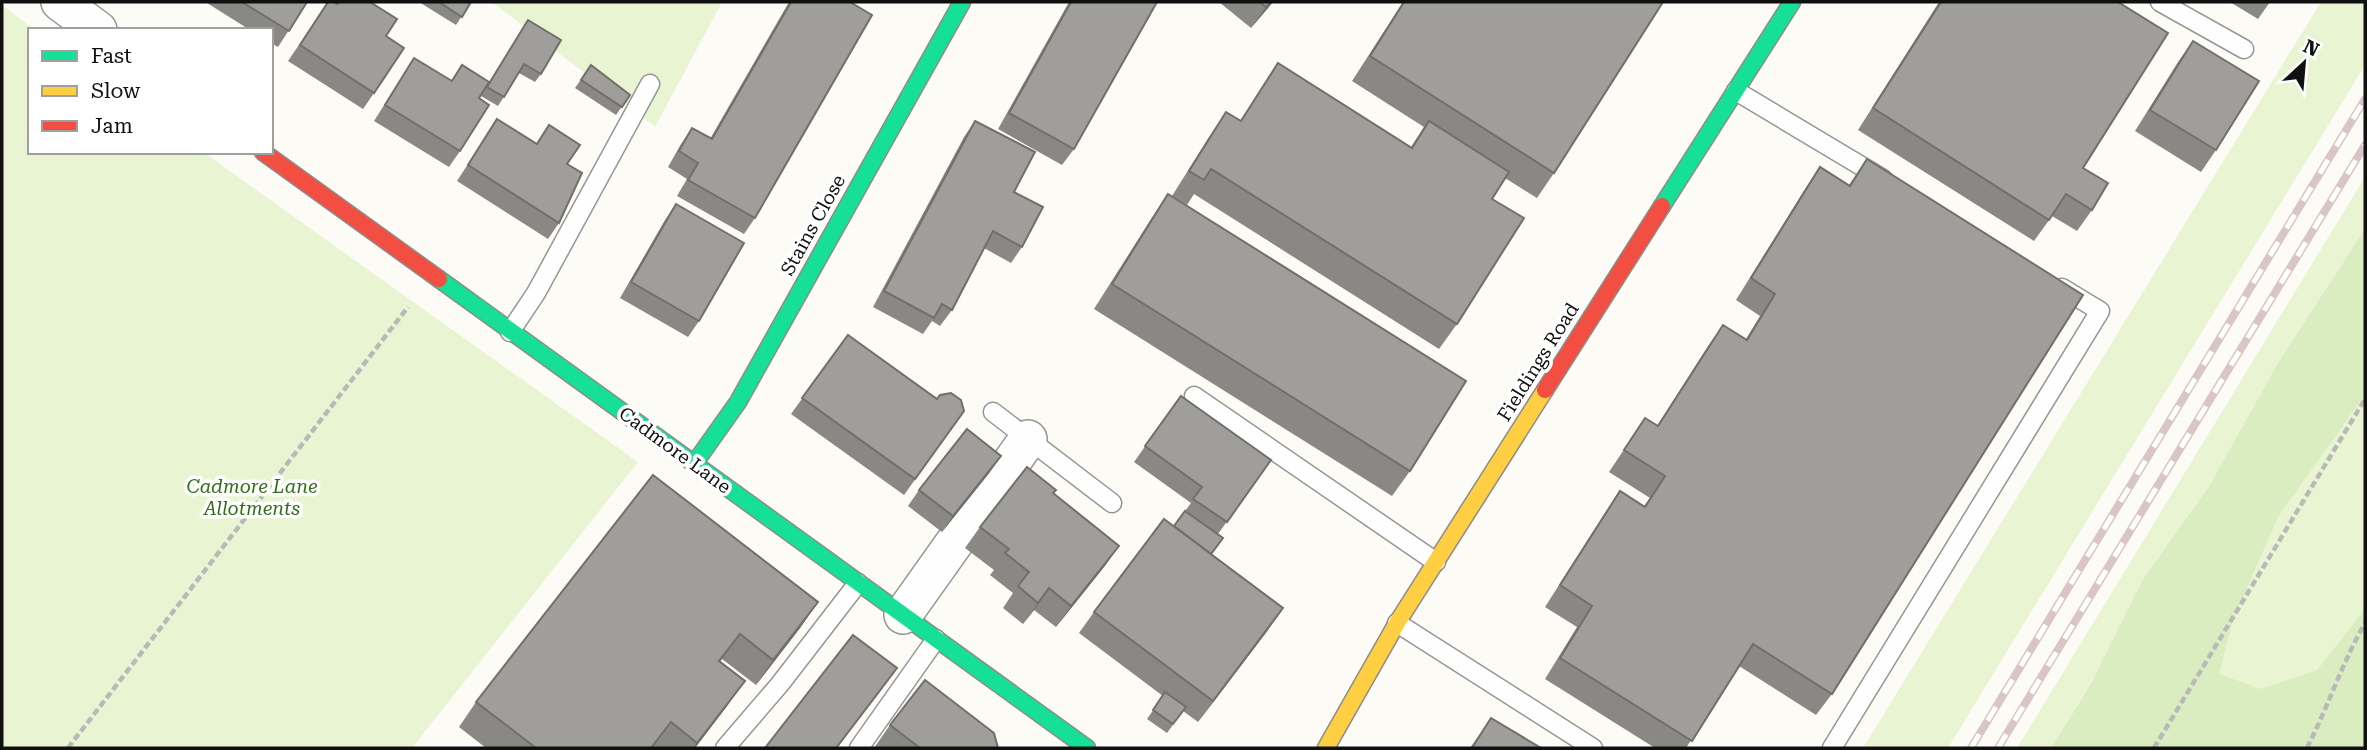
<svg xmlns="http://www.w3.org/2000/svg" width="2367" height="750" viewBox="0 0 2367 750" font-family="'Roboto Serif',serif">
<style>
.green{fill:#e9f4d3}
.forest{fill:#daedc1}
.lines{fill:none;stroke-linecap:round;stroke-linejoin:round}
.lane-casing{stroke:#969694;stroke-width:21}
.street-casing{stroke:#969694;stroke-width:40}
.fast-casing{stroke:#8d8c8a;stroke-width:19}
.slow-casing{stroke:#8d8c8a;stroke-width:19}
.jam-casing{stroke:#8d8c8a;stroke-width:19}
.path{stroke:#b9b9b8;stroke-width:4.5;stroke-dasharray:7 3.5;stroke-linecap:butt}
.lane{stroke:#fffefe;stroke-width:18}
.street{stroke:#fffefe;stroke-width:37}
.fast{stroke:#16e098;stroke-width:16}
.slow{stroke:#ffcf43;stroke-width:16}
.jam{stroke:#f24e42;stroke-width:16}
.rail-casing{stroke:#dac5c6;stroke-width:8}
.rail{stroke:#fff;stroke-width:5;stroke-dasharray:16;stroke-linecap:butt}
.wall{fill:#8a8885}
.shaded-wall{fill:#706f6c}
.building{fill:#a09e9b;stroke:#706f6c;stroke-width:2}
.labels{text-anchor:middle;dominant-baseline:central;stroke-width:7;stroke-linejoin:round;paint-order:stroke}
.street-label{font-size:19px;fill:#101010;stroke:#fff}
.park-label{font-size:19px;font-style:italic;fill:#326f18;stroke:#fff}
</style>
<rect width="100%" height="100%" fill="#fcfbf6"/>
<g class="green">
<path d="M 492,2 L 722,2 L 655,127 Z"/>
<path d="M 2321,2 L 2365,2 L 2365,65 L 1948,748 L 1863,748 Z"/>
<path d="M 2,5 L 35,30 L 30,30 L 30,152 L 203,152 L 638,462 L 412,748 L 2,748 Z"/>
<path d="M 2365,177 L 2365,229 L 2279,361 L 2208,488 L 2051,748 L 2017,748 Z"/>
<path d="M 2365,307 L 2365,748 L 2100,748 Z"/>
</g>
<path class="forest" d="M 2365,229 L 2365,395 L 2278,517 L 2233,620 L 2219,674 L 2261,689 L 2317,670 L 2365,609 L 2365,748 L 2051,748 L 2091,683 L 2142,581 L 2208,488 L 2279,361 Z"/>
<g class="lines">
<g class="lane-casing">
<g id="lane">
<path d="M 2160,2 L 2244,49"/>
<path d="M 1736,91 L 1883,179"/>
<path d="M 510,332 L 536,293 L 650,84"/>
<path d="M 1194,396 L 1436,562"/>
<path d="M 993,412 L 1112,503"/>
<path d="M 1397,623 L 1593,748"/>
<path d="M 725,748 L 780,684 L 858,583"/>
<path d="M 859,748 L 936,639"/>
<path d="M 1832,748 L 2100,311 L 2062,288"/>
</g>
</g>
<g class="street-casing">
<g id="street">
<path d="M 60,2 L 98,30"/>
<path d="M 903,615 L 1028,439"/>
</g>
</g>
<g class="fast-casing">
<g id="fast">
<path d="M 1662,206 L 1792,2"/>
<path d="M 439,279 L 1087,748"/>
<path d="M 694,464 L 738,402 L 962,2"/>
</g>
</g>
<g class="slow-casing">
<path id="slow" d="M 1326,748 L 1397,623 L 1545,390"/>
</g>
<g class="jam-casing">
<g id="jam">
<path d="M 263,152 L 439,279"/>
<path d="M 1545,390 L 1662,206"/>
</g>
</g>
<g class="path">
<path d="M 68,748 L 408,307"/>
<path d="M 2154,748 L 2365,399"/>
<path d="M 2307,748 C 2328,707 2342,663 2365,623"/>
</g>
<use href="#lane" class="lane"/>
<use href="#street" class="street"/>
<use href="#fast" class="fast"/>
<use href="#slow" class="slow"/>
<use href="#jam" class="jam"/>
<g class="rail-casing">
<g id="rail">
<path d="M 1971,748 L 2365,99"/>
<path d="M 1998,748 L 2365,145"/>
</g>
</g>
<use href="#rail" class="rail"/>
</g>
<g class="wall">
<path d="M 208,2 L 307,2 L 278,47 L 271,43 L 271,30 L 250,30 L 207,3 Z"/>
<path d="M 328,2 L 337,3 L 338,2 L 370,2 L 386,36 L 374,93 L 363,109 L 288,61 Z"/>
<path d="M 419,2 L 471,2 L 456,25 Z"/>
<path d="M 789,2 L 850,2 L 755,218 L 744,234 L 677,196 L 687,179 L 668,167 L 681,144 L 692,128 L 710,139 Z"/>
<path d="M 1069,2 L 1157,2 L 1074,149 L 1062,165 L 998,129 Z"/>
<path d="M 1219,2 L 1273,2 L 1251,28 Z"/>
<path d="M 1403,2 L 1663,2 L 1554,173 L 1537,198 L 1505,178 L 1492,199 L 1457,324 L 1439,349 L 1194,194 L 1187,205 L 1172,196 L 1209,137 L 1226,112 L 1240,121 L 1278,63 L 1411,147 L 1424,127 L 1352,81 Z"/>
<path d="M 1939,2 L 2118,2 L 2083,168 L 2092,210 L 2077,231 L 2052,216 L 2034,241 L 1858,130 Z"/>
<path d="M 2230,2 L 2270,2 L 2258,19 Z"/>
<path d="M 528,20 L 541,74 L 535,82 L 519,73 L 498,106 L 481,96 Z"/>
<path d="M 2193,41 L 2216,150 L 2201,172 L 2135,131 L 2178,62 Z"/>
<path d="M 414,58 L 451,81 L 462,65 L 479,98 L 460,151 L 449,167 L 374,121 Z"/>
<path d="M 591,65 L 630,95 L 616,115 L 575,88 Z"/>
<path d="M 497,119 L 536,144 L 549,125 L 567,164 L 559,223 L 548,239 L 457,181 Z"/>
<path d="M 975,121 L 1014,192 L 1022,247 L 1011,263 L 984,248 L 952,310 L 940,326 L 932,321 L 923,334 L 873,307 L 964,137 Z"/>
<path d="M 1867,159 L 1832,694 L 1816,715 L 1739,666 L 1686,748 L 1655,748 L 1545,679 L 1577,627 L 1545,607 L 1605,513 L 1620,491 L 1644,506 L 1650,498 L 1609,472 L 1645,418 L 1657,426 L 1708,346 L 1723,325 L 1746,339 L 1760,316 L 1736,300 L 1805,189 L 1820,167 L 1849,185 Z"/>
<path d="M 1168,194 L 1410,471 L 1392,496 L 1094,309 L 1151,219 Z"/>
<path d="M 676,204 L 699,321 L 688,337 L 620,298 L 665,220 Z"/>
<path d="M 848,335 L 937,399 L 964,411 L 904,495 L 791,414 Z"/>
<path d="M 1181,396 L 1271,460 L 1218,534 L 1211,554 L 1268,630 L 1198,722 L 1183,711 L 1167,733 L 1147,719 L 1163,696 L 1079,633 L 1094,612 L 1174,526 L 1191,503 L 1134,462 Z"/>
<path d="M 990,472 L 942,532 L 908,506 L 919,490 Z"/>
<path d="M 1054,494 L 1119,546 L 1104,567 L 1056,627 L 1034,610 L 1023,624 L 1003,608 L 1013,593 L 990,575 L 994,570 L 965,548 L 980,527 Z"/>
<path d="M 818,602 L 800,628 L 756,685 L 722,659 L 720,662 L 727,706 L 695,748 L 654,748 L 653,747 L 652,748 L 486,748 L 459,727 L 476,702 Z"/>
<path d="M 1491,718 L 1541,748 L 1470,748 Z"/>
<path d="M 890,725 L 998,748 L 874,748 Z"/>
</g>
<g class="shaded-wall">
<path d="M 1270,2 L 1273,2 L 1251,28 L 1266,7 Z"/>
<path d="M 1001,456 L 990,472 L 942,532 L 953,516 Z"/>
<path d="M 1119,546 L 1104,567 L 1056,627 L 1071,606 Z"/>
<path d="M 1049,588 L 1034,610 L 1023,624 L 1038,603 Z"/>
<path d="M 818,602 L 800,628 L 756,685 L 773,660 Z"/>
<path d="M 1283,608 L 1268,630 L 1198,722 L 1213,701 Z"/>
<path d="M 897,668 L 879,693 L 837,748 L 836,748 Z"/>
<path d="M 745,681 L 727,706 L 695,748 L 693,748 Z"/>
</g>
<g class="building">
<path d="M 242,2 L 307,2 L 289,31 Z"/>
<path d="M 328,2 L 334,2 L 337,4 L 339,2 L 370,2 L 397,19 L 386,36 L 404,48 L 374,93 L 300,45 Z"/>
<path d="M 439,2 L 471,2 L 462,17 Z"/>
<path d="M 791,2 L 850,2 L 872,15 L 755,218 L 688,180 L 698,163 L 679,151 L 692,128 L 712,139 Z"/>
<path d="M 1071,2 L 1157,2 L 1074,149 L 1009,113 Z"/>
<path d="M 1259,2 L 1270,2 L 1266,7 Z"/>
<path d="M 1404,2 L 1663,2 L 1554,173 L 1370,56 Z"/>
<path d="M 1941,2 L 2118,2 L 2168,33 L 2083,168 L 2108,183 L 2092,210 L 2066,194 L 2049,220 L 1873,108 Z"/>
<path d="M 528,20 L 561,40 L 541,74 L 524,64 L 504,97 L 487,87 Z"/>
<path d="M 2193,41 L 2259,81 L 2216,150 L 2150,110 Z"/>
<path d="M 414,58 L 452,81 L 462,65 L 489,82 L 479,98 L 489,105 L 460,151 L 385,105 Z"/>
<path d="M 1278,63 L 1412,148 L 1429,121 L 1509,172 L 1492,199 L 1524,218 L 1457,324 L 1211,169 L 1204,180 L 1189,171 L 1226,112 L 1241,121 Z"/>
<path d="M 591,65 L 630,95 L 622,107 L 581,80 Z"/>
<path d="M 497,119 L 537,144 L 549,125 L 580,145 L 567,164 L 582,173 L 559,223 L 468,165 Z"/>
<path d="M 975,121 L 1035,152 L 1014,192 L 1043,207 L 1022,247 L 993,231 L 952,310 L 942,304 L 934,318 L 884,291 Z"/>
<path d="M 1867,159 L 2083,295 L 1832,694 L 1753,644 L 1692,741 L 1560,658 L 1592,606 L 1560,585 L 1620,491 L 1645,507 L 1665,476 L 1624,450 L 1645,418 L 1658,426 L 1723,325 L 1747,340 L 1775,294 L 1751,278 L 1820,167 L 1850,186 Z"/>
<path d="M 1168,194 L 1466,381 L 1410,471 L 1112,284 Z"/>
<path d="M 676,204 L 744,243 L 699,321 L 631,282 Z"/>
<path d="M 848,335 L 937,399 L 940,395 L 951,393 L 961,400 L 964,411 L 915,479 L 802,398 Z"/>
<path d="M 1181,396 L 1271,460 L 1227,522 L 1193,499 L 1202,487 L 1145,446 Z"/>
<path d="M 967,429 L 1001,456 L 953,516 L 919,490 Z"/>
<path d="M 1027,467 L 1056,490 L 1053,493 L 1119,546 L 1071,606 L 1049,588 L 1038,603 L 1018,586 L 1029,572 L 1005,553 L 1009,549 L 980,527 Z"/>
<path d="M 653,475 L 818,602 L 773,660 L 740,634 L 719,661 L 745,681 L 697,743 L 671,722 L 651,748 L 536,748 L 476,702 Z"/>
<path d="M 1185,511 L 1223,538 L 1211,554 L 1174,526 Z"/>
<path d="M 1164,519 L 1283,608 L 1213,701 L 1094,612 Z"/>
<path d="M 853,635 L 897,668 L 836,748 L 765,748 Z"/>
<path d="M 925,680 L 994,733 L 998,748 L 920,748 L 890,725 Z"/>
<path d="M 1165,692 L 1186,707 L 1173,724 L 1153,710 Z"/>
<path d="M 1491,718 L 1541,748 L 1472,748 Z"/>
</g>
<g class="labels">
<g class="street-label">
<text transform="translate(813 225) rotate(-61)">Stains Close</text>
<text transform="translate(1538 362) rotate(-58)">Fieldings Road</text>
<text transform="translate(675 450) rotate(36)">Cadmore Lane</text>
</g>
<g class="park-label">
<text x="252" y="486">Cadmore Lane<tspan x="252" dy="22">Allotments</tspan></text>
</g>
</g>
<rect width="2367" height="750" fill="none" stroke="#101010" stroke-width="7"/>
<rect x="28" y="28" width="245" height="126" fill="#ffffff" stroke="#9f9f9f" stroke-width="2"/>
<rect x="42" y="51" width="35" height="10" fill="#16e098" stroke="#9f9f9f" stroke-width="2"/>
<text x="91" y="63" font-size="21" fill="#101010">Fast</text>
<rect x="42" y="86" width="35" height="10" fill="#ffcf43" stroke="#9f9f9f" stroke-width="2"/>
<text x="91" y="98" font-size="21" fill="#101010">Slow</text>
<rect x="42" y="121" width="35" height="10" fill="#f24e42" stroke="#9f9f9f" stroke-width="2"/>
<text x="91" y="133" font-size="21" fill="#101010">Jam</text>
<g transform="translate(2304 63) rotate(26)" stroke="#ffffff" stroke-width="5" paint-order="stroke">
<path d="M0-5L12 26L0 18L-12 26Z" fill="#101010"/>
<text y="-10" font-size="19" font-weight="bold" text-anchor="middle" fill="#101010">N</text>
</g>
</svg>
